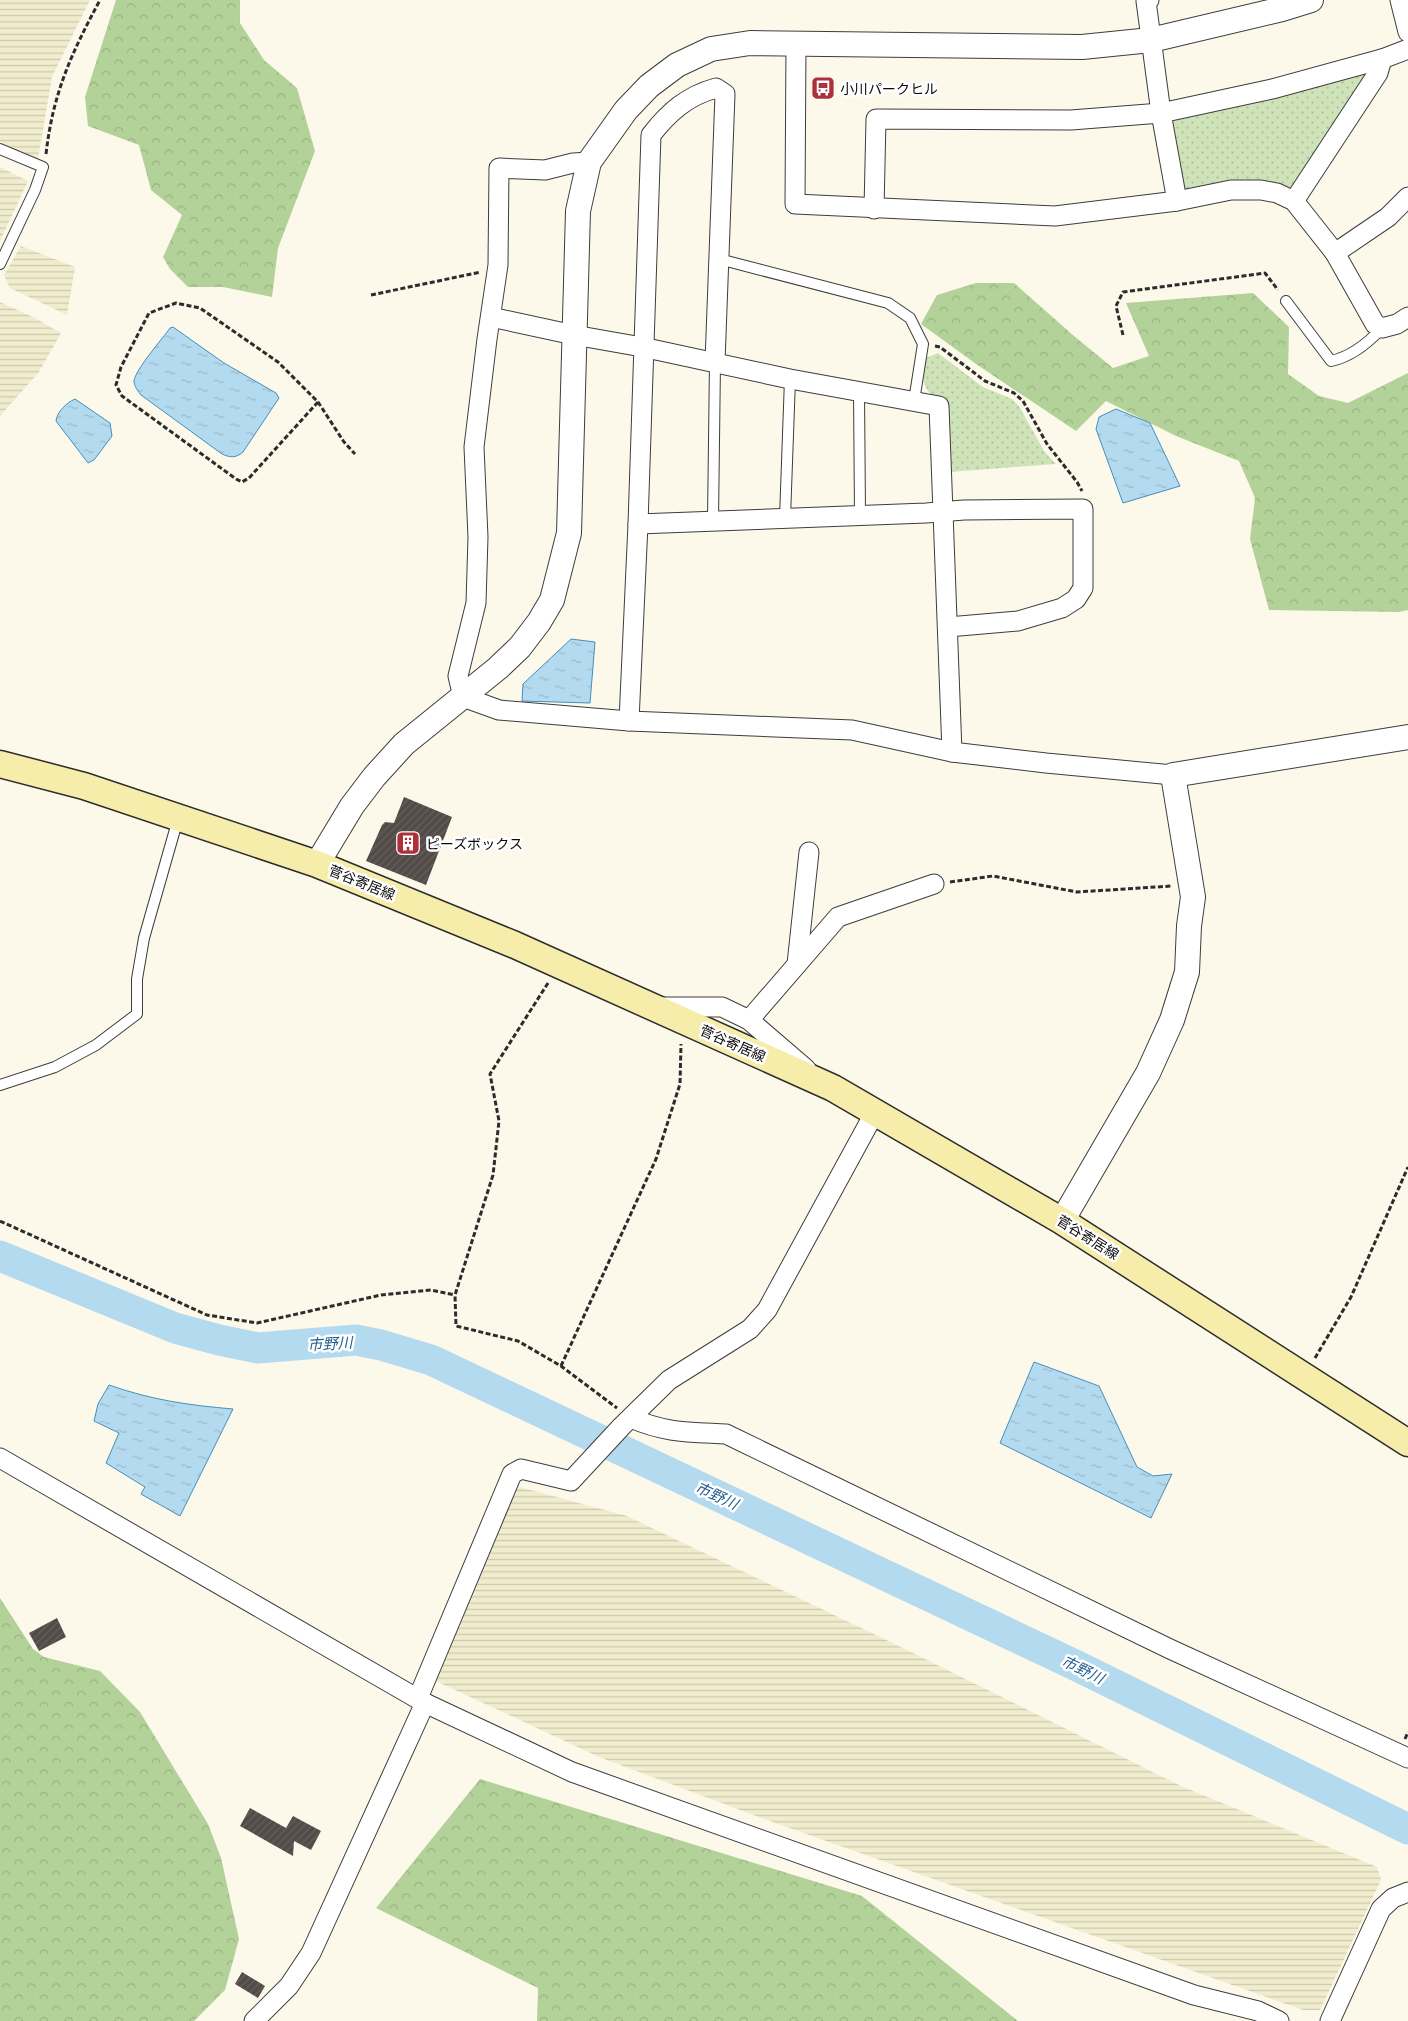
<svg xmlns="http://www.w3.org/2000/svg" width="1408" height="2021" viewBox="0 0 1408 2021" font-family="'Noto Serif','Noto Sans JP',serif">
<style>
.farmland{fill:url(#farmland-rules)}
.forest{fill:url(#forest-crowns)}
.park{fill:url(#park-dots)}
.water{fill:url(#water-ripples);stroke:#438fbe}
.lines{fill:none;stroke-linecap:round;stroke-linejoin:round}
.river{stroke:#b4daef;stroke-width:31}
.building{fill:url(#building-hatch)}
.service-casing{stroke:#3d3d3d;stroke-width:12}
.minor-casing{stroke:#3d3d3d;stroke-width:21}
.tertiary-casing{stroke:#3d3d3d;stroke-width:26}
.secondary-casing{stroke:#2c2c2c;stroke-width:29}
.path{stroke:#2c2c2c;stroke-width:3;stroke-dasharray:5 2.5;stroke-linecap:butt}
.service{stroke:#fff;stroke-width:10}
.minor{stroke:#fff;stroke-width:19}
.tertiary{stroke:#fff;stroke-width:24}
.secondary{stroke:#f6edab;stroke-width:26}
.labels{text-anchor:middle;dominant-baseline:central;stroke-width:5;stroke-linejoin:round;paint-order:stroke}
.poi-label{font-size:14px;fill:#0a0a0a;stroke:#fff;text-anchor:start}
.street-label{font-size:14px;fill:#0a0a0a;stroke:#fff}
.water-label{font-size:15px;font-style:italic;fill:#22608e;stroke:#fff}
</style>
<defs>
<pattern id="farmland-rules" width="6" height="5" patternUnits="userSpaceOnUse" patternTransform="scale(1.25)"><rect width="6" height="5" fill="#f0eccd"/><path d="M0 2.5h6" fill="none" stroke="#ccc9af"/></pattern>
<pattern id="forest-crowns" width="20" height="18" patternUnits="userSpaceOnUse" patternTransform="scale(1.25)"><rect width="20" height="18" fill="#b3d299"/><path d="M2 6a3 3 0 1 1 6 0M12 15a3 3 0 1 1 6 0" fill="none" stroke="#99b382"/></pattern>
<pattern id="park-dots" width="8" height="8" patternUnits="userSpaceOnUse" patternTransform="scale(1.25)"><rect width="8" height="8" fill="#cfe3b8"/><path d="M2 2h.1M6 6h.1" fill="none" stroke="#b0c19d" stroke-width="1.8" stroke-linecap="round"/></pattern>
<pattern id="water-ripples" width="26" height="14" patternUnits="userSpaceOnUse" patternTransform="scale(1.25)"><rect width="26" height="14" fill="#b4daef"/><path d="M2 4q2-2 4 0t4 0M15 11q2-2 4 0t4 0" fill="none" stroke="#99bacc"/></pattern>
<pattern id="building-hatch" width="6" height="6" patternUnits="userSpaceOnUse" patternTransform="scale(1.25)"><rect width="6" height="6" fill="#524b48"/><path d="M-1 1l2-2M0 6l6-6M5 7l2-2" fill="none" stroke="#66605e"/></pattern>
</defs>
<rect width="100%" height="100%" fill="#fdf9ea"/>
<g class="farmland">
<path d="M 0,0 L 90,0 L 52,77 L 38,159 L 0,142 Z"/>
<path d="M 0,167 L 28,181 L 0,241 Z"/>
<path d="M 21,246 L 75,267 L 67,315 L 10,288 L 4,275 Z"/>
<path d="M 0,302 L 35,318 L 61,333 L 39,372 L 0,416 Z"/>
<path d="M 516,1486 L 627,1516 L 903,1648 L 1181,1786 L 1377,1867 L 1381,1880 L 1320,2010 L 1303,2010 L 767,1820 L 599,1757 L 436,1681 Z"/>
</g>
<g class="forest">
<path d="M 116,0 L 240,0 L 240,23 L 264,60 L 297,88 L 315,151 L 278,248 L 272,297 L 223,287 L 188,287 L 170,269 L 163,257 L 182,215 L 151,190 L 139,145 L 88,126 L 85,97 Z"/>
<path d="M 976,283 L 1014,283 L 1074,336 L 1113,368 L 1149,356 L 1126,303 L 1253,293 L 1289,327 L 1288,374 L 1319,396 L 1348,403 L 1408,373 L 1408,610 L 1399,612 L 1269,610 L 1250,539 L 1255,498 L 1239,461 L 1176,436 L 1106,401 L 1076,431 L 976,364 L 921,324 L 937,295 Z"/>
<path d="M 0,1598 L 33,1649 L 44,1657 L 100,1671 L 140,1712 L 208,1824 L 221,1858 L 239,1939 L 225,1990 L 194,2021 L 0,2021 Z"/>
<path d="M 480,1779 L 862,1896 L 1018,2021 L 537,2021 L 538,1988 L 376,1908 Z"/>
</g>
<g class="park">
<path d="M 1362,71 L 1366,75 L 1294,186 L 1287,188 L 1186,193 L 1179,186 L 1172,125 L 1176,118 Z"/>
<path d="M 938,353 L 983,387 L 1012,399 L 1019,406 L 1044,451 L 1056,464 L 950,472 L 936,398 C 920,388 922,374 926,358 Z"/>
</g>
<g class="water">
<path d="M 173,327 L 224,363 L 276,393 L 279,398 L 243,452 C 236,458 231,458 222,454 L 141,395 C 138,391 134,386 134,381 C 135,370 163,338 170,328 Z"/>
<path d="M 75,399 L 110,423 L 112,436 L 94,460 L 88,463 L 56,421 C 57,412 66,403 75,399 Z"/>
<path d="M 1116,409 L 1150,423 L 1180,486 L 1123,503 L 1096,429 L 1099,417 Z"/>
<path d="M 571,639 L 595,642 L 590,703 L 522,701 L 523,684 Z"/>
<path d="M 1034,1362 L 1099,1386 L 1137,1467 L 1153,1476 L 1172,1474 L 1151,1518 L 1000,1443 Z"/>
<path d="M 109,1385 C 152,1400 187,1405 233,1409 L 180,1516 L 141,1494 L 145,1487 L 106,1463 L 119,1433 L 94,1421 L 98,1404 Z"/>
</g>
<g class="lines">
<path class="river" d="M 0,1256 L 175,1328 L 219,1340 L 258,1348 L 356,1340 L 381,1345 L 431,1360 L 1075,1665 L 1408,1829"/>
</g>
<g class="building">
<path d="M 404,797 L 452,817 L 426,885 L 366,861 L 382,825 L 385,822 L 394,823 Z"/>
<path d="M 57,1618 L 66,1637 L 39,1651 L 29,1633 Z"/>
<path d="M 250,1808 L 286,1828 L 293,1816 L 321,1831 L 311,1850 L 294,1841 L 293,1856 L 240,1826 Z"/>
<path d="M 242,1972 L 265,1986 L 258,1998 L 235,1984 Z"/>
</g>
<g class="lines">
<g class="service-casing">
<g id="service">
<path d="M 0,149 L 43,167 L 35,190 L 0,264"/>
<path d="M 719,259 L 888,303 L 910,318 L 923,344 L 914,401"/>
<path d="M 1286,301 L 1331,361 C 1350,357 1369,342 1382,328"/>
<path d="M 859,391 L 860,514"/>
<path d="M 785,518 L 790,379"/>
<path d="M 713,520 L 715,362"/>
<path d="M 0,1085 L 55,1067 L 96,1045 L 137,1014 L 137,979 L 144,938 L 178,819"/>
</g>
</g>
<g class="minor-casing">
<g id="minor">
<path d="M 1149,0 L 1146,1 L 1161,113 L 1177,201"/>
<path d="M 1400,0 L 1408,32"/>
<path d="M 796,43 L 795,204 L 1055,216 L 1177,201 L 1231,190 L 1261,190 L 1277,193 L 1294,201 L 1335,253 L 1375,324 L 1382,328 L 1397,324 L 1408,317"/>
<path d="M 589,162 L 573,163 L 545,170 L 499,168 L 498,265 L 487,339 L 474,447 L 478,537 L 476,603 L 458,676 L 463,697 L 499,710 L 629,721 L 852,730 L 952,752 L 1046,763 L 1173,775"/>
<path d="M 1294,201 L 1378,73 L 1382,59"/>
<path d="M 874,209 L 876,119 L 1071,120 L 1161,113 L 1272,89 L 1382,59 L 1408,49"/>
<path d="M 1335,253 L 1388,217 L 1408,197"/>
<path d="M 491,317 L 574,335 L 642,347 L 790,379 L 939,406 L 952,752"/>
<path d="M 638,524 L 926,513 L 964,510 L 1083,509 L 1083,588 L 1076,599 L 1062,608 L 1018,621 L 948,627"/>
<path d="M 629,721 L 638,524 L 651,135 C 669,112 687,96 716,88 L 725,94 L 715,362"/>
<path d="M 797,964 L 809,852"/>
<path d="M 660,1007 L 722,1007 L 749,1020 L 806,1069"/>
<path d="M 749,1020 L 838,917 L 934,884"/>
<path d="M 631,1418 C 665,1433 689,1432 726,1434 L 1170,1649 L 1408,1758"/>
<path d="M 0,1458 L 425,1703 L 572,1772 L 1194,1995 L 1258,2011 L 1279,2021"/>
<path d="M 418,1698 L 512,1474 L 521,1469 L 571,1481 L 622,1426 L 669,1380 L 750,1329 L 767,1310 L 875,1112"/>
<path d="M 254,2021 L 289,1986 L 311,1953 L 425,1703"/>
<path d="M 1330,2021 L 1381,1909 L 1393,1898 L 1408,1892"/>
</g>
</g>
<g class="tertiary-casing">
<g id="tertiary">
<path d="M 317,864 L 352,806 L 374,777 L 404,744 L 498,668 L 520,647 L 539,622 L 552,600 L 569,533 L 578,211 L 589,162 L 626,110 L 649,86 L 677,65 L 711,49 L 750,43 L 1082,47 L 1151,40 L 1282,9 L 1311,0"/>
<path d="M 1062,1221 L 1148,1073 L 1172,1020 L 1187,972 L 1189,926 L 1193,897 L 1173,775 L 1408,737"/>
</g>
</g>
<g class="secondary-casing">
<path id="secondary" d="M 0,764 L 84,786 L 317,864 L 515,945 L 833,1088 L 1062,1221 L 1408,1443"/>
</g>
<g class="path">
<path d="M 46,154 C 53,93 71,54 100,0"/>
<path d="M 371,295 L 481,272"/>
<path d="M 1123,335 L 1116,306 L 1123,292 L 1265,273 L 1278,290"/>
<path d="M 935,346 L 940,347 L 985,381 L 1014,393 L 1023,401 L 1047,444 L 1077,482 L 1082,491"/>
<path d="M 318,402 L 249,478 L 242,482 L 236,479 L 122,396 L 116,385 L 121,367 L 149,313 L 176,303 L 200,308 L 278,362 L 318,402 L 344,442 L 355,454"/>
<path d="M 950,882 L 993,876 L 1077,892 L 1172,886"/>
<path d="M 548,983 L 490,1074 L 499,1121 L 493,1175 L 455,1295 L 456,1326 L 518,1341 L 561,1366 L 617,1408"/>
<path d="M 0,1221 L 207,1315 L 257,1323 L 381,1295 L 431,1290 L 455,1295"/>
<path d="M 1315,1358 L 1351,1297 L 1408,1167"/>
<path d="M 561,1366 L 656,1159 L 680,1084 L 681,1044"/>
<path d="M 1405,1739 L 1408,1732"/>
</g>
<use href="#service" class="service"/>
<use href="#minor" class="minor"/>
<use href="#tertiary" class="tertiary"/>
<use href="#secondary" class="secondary"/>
</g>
<defs>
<g id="bus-square" transform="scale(1.25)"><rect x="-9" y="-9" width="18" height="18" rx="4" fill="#ab323a" stroke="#fff"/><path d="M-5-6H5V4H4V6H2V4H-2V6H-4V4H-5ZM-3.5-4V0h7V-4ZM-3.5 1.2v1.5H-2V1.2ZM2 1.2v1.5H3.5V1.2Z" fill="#fff"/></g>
<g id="building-square" transform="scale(1.25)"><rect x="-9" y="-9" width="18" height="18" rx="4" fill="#ab323a" stroke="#fff"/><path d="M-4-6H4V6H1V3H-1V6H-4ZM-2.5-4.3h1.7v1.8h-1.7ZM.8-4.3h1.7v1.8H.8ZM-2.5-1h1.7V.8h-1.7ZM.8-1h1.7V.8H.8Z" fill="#fff"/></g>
</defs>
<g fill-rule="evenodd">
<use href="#bus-square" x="823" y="88"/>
<use href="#building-square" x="408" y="843"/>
</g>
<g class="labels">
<g class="poi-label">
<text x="840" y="88">小川パークヒル</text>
<text x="426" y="843">ピーズボックス</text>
</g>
<g class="street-label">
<text transform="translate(362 882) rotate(22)">菅谷寄居線</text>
<text transform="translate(733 1043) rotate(24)">菅谷寄居線</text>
<text transform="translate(1088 1237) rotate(32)">菅谷寄居線</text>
</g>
<g class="water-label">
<text transform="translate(330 1343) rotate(-3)">市野川</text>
<text transform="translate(717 1495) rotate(25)">市野川</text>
<text transform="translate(1083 1669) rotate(26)">市野川</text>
</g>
</g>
</svg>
